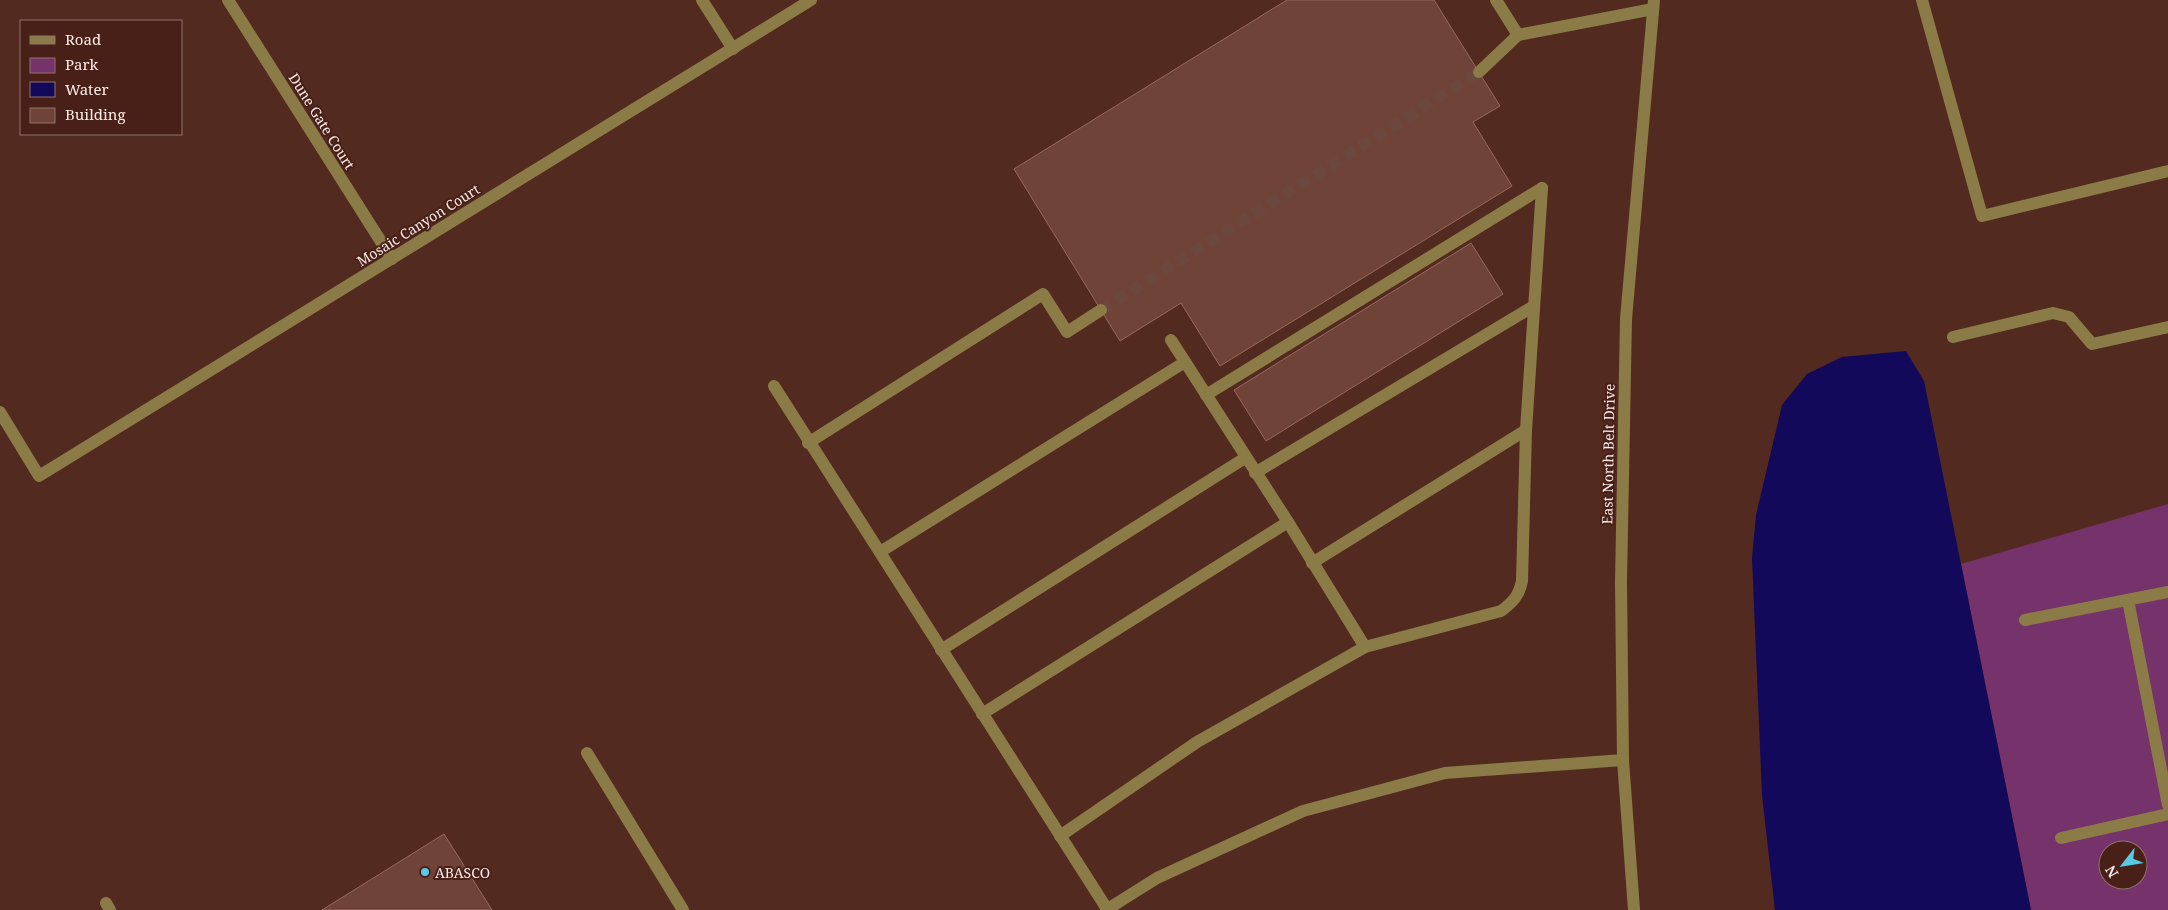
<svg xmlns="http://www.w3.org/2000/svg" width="2168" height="910" viewBox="0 0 2168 910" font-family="'Noto Serif',serif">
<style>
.green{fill:#76326b;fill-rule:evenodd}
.water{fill:#12095a}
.building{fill:#6f4338;stroke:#98695d}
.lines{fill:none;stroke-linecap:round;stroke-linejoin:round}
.minor-tunnel{stroke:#6c473e;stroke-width:12;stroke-dasharray:12 6;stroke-linecap:butt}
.minor{stroke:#8b7c47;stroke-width:12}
.poi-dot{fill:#57c9e2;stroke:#482017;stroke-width:2}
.labels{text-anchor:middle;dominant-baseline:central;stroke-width:4;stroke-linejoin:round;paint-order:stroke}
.street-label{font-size:14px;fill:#fdece8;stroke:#482017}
.poi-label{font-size:14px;fill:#fdece8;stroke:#482017;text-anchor:start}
</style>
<rect width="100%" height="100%" fill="#532a20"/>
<path class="green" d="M 2168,504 L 2168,910 L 2031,910 L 1961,564 ZM 2108,850 L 2138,850 L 2138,880 L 2108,880 Z"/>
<path class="water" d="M 1906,351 L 1924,381 L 2031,910 L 1775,910 L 1762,795 L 1752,558 L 1756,515 L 1782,405 L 1807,374 L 1842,357 Z"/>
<g class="building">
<path d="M 1287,0 L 1434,0 L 1500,106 L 1473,122 L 1512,186 L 1220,366 L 1181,303 L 1120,341 L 1014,169 Z"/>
<path d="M 1471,243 L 1503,294 L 1266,441 L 1234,390 Z"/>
<path d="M 444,834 L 492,910 L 322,910 Z"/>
</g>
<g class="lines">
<path class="minor-tunnel" d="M 1101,310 L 1479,72"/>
<g class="minor">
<path d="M 228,0 L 392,259"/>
<path d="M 702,0 L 733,49"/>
<path d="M 1496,0 L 1518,35 L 1653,9"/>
<path d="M 1922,0 L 1982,216 L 2168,171"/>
<path d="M 1479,72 L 1518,35"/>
<path d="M 1953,337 L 2053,313 L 2069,317 L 2092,344 L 2168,327"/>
<path d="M 1171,340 L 1288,522 L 1365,647"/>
<path d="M 774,386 L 1107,909"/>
<path d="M 1206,395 L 1542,188"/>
<path d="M 0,412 L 39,476 L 811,0"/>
<path d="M 808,443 L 1043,294 L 1067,332 L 1101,310"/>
<path d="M 1255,473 L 1534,306"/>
<path d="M 880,552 L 1185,362"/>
<path d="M 1312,563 L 1526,430"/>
<path d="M 2128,600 L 2168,805"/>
<path d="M 2025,620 L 2168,592"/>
<path d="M 941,650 L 1245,458"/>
<path d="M 982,714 L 1288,522"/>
<path d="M 587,753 L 683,910"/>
<path d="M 1060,836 L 1197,742 L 1365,647 L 1501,611 C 1513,602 1519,596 1522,581 L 1526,430 L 1542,188"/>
<path d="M 2061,838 L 2168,814"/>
<path d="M 106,903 L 110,910"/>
<path d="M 1106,910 L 1157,878 L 1303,811 L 1445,773 L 1623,760"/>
<path d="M 1634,910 L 1623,760 L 1622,673 L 1621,582 L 1626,319 L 1654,0"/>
</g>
</g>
<circle class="poi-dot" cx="425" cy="872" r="5"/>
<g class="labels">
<g class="street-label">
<text transform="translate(322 121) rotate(58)">Dune Gate Court</text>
<text transform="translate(418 225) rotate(-32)">Mosaic Canyon Court</text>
<text transform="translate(1608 454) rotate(-89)">East North Belt Drive</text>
</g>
<g class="poi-label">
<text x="435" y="872">ABASCO</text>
</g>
</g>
<rect x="20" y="20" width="162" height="115" fill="#482017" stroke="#90726b"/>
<rect x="30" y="36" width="25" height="8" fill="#8b7c47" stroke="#90726b"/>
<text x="65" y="45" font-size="15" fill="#fdece8">Road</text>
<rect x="30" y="58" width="25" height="15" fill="#76326b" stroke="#90726b"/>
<text x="65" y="70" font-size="15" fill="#fdece8">Park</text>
<rect x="30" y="82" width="25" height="15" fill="#12095a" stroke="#90726b"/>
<text x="65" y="95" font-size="15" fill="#fdece8">Water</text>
<rect x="30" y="108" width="25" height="15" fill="#6f4338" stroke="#90726b"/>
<text x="65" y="120" font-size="15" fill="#fdece8">Building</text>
<g transform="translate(2123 865) rotate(239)"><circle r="24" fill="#482017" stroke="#90726b"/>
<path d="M0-4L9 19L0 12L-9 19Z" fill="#57c9e2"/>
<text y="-8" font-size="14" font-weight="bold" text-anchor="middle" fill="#fdece8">N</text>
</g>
</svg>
